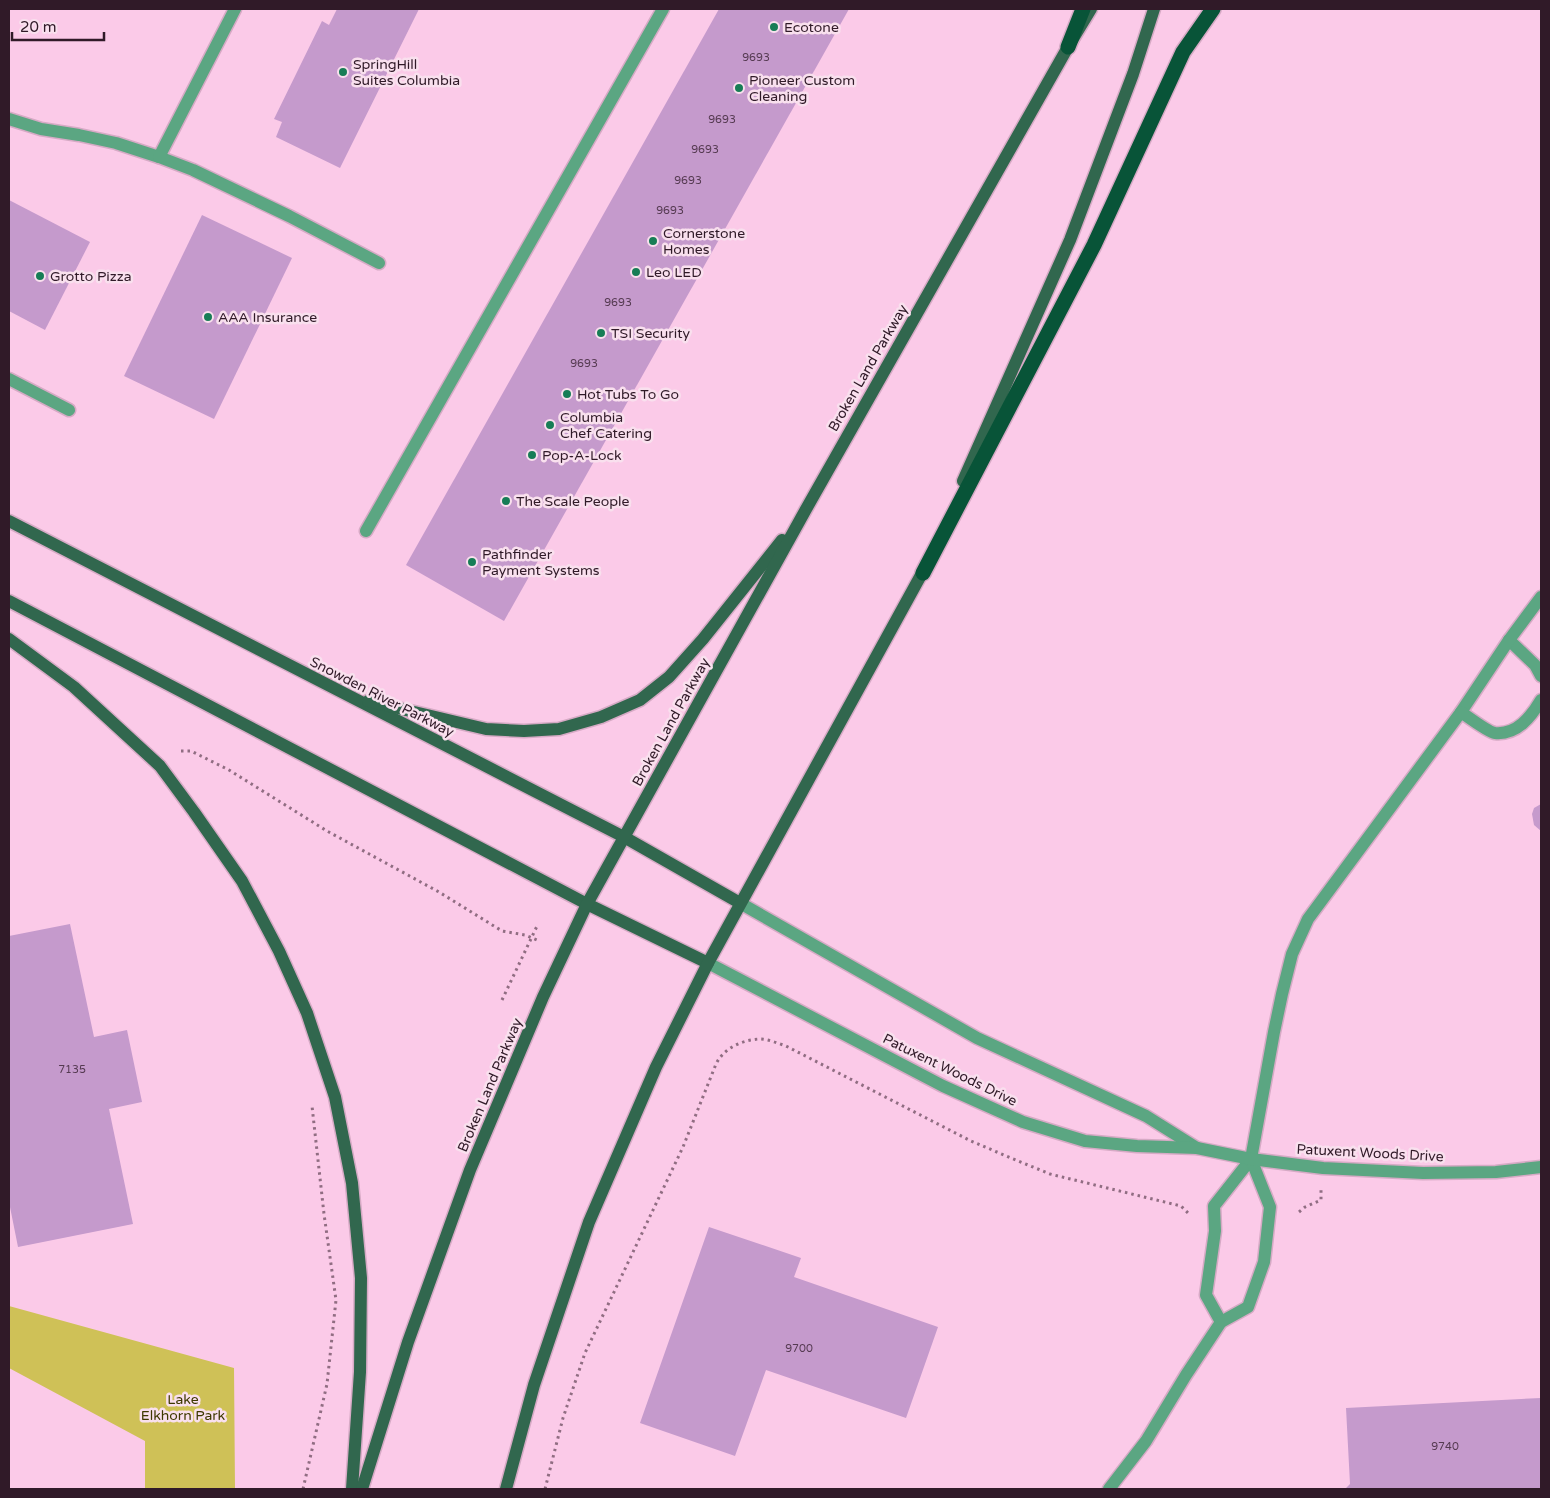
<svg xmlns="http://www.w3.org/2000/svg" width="1550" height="1498" viewBox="0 0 1550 1498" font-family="'Varela Round',sans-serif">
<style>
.green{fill:#cfc157}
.building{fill:#c59acc}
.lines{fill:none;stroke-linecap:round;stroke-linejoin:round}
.service-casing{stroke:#d6aac5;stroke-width:15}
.minor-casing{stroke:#d6aac5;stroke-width:15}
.primary-casing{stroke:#d6aac5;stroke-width:15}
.motorway-casing{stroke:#d6aac5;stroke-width:18}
.path{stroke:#906d82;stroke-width:3;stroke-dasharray:2.5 4;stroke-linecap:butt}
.service{stroke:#5ba682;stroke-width:12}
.minor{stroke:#5ba682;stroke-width:12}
.primary{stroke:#31674e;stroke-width:12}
.motorway{stroke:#085438;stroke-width:15}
.poi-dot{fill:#177d56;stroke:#f9e0ee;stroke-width:2}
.labels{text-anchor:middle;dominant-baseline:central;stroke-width:5;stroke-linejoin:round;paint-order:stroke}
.number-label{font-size:11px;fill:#553a51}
.poi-label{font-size:14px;fill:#301a28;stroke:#f9e0ee;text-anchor:start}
.street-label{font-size:14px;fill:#301a28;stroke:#f9e0ee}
.park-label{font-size:14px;fill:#3e3800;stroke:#f9e0ee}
</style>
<rect width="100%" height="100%" fill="#fbcae8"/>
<path class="green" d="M 9,1306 L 234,1368 L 235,1489 L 145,1489 L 145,1441 L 9,1368 Z"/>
<g class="building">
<path d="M 337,9 L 419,9 L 340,168 L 276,137 L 282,122 L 274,119 L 322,21 L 329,25 Z"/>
<path d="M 719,9 L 849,9 L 504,621 L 406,565 Z"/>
<path d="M 9,200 L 90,242 L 45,330 L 9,311 Z"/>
<path d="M 202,215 L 292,258 L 214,419 L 124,376 Z"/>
<path d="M 1541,804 L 1541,831 L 1534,825 L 1532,814 L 1534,808 Z"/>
<path d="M 70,924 L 94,1037 L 127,1030 L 142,1102 L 109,1109 L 133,1224 L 18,1247 L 9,1202 L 9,936 Z"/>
<path d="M 709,1227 L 801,1258 L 794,1277 L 938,1327 L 906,1418 L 766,1370 L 735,1456 L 640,1423 Z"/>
<path d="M 1541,1398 L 1541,1489 L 1345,1489 L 1350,1484 L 1346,1408 Z"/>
</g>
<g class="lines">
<g class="service-casing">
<g id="service">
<path d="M 9,119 L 41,129 L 79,135 L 116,143 L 159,157 L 193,170 L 289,216 L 379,263"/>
<path d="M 159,157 L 235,9"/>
<path d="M 9,379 L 69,410"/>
<path d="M 366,531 L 663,9"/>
<path d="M 1509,640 L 1535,665 L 1541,676"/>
<path d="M 1461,712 L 1509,640 L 1541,597"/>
<path d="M 1221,1322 L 1206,1295 L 1215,1231 L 1214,1206 L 1251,1159 L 1274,1032 L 1282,994 L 1292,954 L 1308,919 L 1461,712 C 1467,716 1488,732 1495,733 C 1517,735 1531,717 1541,700"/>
<path d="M 1109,1489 L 1146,1441 L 1186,1375 L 1221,1322 L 1248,1307 L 1264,1262 L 1270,1207 L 1251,1159"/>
</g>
</g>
<g class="minor-casing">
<g id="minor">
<path d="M 740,903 L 977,1038 L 1146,1116 L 1197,1148"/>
<path d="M 708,963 L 943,1086 L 1023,1122 L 1085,1141 L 1137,1146 L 1197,1148 L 1251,1159 L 1323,1168 L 1423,1173 L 1496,1172 L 1541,1167"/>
</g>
</g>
<g class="primary-casing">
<g id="primary">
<path d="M 963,481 L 1070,240 L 1133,74 L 1154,9"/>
<path d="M 9,521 L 624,837 L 740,903"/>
<path d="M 9,601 L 587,904 L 708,963"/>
<path d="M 9,639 L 74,687 L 160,766 L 194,812 L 242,881 L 279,951 L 307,1013 L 335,1097 L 352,1183 L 361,1278 L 360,1372 L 352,1489"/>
<path d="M 368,701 L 486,729 L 524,731 L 559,729 L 601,717 L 640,700 L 669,677 L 703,639 L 782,540"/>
<path d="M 362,1489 L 408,1342 L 470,1170 L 543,997 L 587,904 L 805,511 L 1068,47 L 1091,9"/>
<path d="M 506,1489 L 534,1385 L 589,1222 L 656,1067 L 708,963 L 926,566"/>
</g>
</g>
<g class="motorway-casing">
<g id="motorway">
<path d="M 1068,47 L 1083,9"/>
<path d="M 923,573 L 1094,245 L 1183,52 L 1213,9"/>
</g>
</g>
<g class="path">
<path d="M 181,751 L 191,751 L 229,770 L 327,831 L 439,892 L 502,931 L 525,935 L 537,940"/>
<path d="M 502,1000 L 538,924"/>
<path d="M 1299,1212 L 1305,1207 L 1321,1200 L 1321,1189"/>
<path d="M 303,1489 L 327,1384 L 336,1300 L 324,1214 L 312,1106"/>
<path d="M 545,1489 L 563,1418 L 585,1353 L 683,1147 L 716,1064 C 724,1048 742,1040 759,1039 C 768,1039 777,1043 786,1046 L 971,1141 L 1011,1158 L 1050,1174 L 1181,1206 L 1188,1213"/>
</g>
<use href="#service" class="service"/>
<use href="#minor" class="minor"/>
<use href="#primary" class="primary"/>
<use href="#motorway" class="motorway"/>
</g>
<g class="poi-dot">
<circle cx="774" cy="27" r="5"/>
<circle cx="343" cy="72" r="5"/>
<circle cx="739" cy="88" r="5"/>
<circle cx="653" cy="241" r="5"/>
<circle cx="636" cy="272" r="5"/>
<circle cx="40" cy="276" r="5"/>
<circle cx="208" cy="317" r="5"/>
<circle cx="601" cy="333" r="5"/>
<circle cx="567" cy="394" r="5"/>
<circle cx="550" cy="425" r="5"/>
<circle cx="532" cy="455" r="5"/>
<circle cx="506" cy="501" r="5"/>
<circle cx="472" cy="562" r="5"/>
</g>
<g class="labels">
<g class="number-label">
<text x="756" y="57">9693</text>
<text x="722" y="119">9693</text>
<text x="705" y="149">9693</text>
<text x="688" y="180">9693</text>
<text x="670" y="210">9693</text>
<text x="618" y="302">9693</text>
<text x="584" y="363">9693</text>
<text x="72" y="1069">7135</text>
<text x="799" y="1348">9700</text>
<text x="1445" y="1446">9740</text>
</g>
<g class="poi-label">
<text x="784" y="27">Ecotone</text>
<text x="353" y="64">SpringHill<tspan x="353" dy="16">Suites Columbia</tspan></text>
<text x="749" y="80">Pioneer Custom<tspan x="749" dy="16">Cleaning</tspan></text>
<text x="663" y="233">Cornerstone<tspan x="663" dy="16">Homes</tspan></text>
<text x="646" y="272">Leo LED</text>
<text x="50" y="276">Grotto Pizza</text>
<text x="218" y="317">AAA Insurance</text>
<text x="611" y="333">TSI Security</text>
<text x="577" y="394">Hot Tubs To Go</text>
<text x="560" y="417">Columbia<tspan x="560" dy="16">Chef Catering</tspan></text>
<text x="542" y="455">Pop-A-Lock</text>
<text x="516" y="501">The Scale People</text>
<text x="482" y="554">Pathfinder<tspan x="482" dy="16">Payment Systems</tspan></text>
</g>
<g class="street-label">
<text transform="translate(868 368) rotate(-60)">Broken Land Parkway</text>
<text transform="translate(382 697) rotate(27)">Snowden River Parkway</text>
<text transform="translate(671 722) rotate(-61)">Broken Land Parkway</text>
<text transform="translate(950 1070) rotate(26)">Patuxent Woods Drive</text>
<text transform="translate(490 1085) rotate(-67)">Broken Land Parkway</text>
<text transform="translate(1370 1153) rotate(3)">Patuxent Woods Drive</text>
</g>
<g class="park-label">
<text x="183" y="1399">Lake<tspan x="183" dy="16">Elkhorn Park</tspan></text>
</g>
</g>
<rect width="1550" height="1498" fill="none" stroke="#301a28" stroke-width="20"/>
<path d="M12 32v8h92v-8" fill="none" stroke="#301a28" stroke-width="2.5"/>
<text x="20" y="32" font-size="15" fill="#301a28" stroke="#f9e0ee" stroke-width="4" paint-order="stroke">20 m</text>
</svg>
